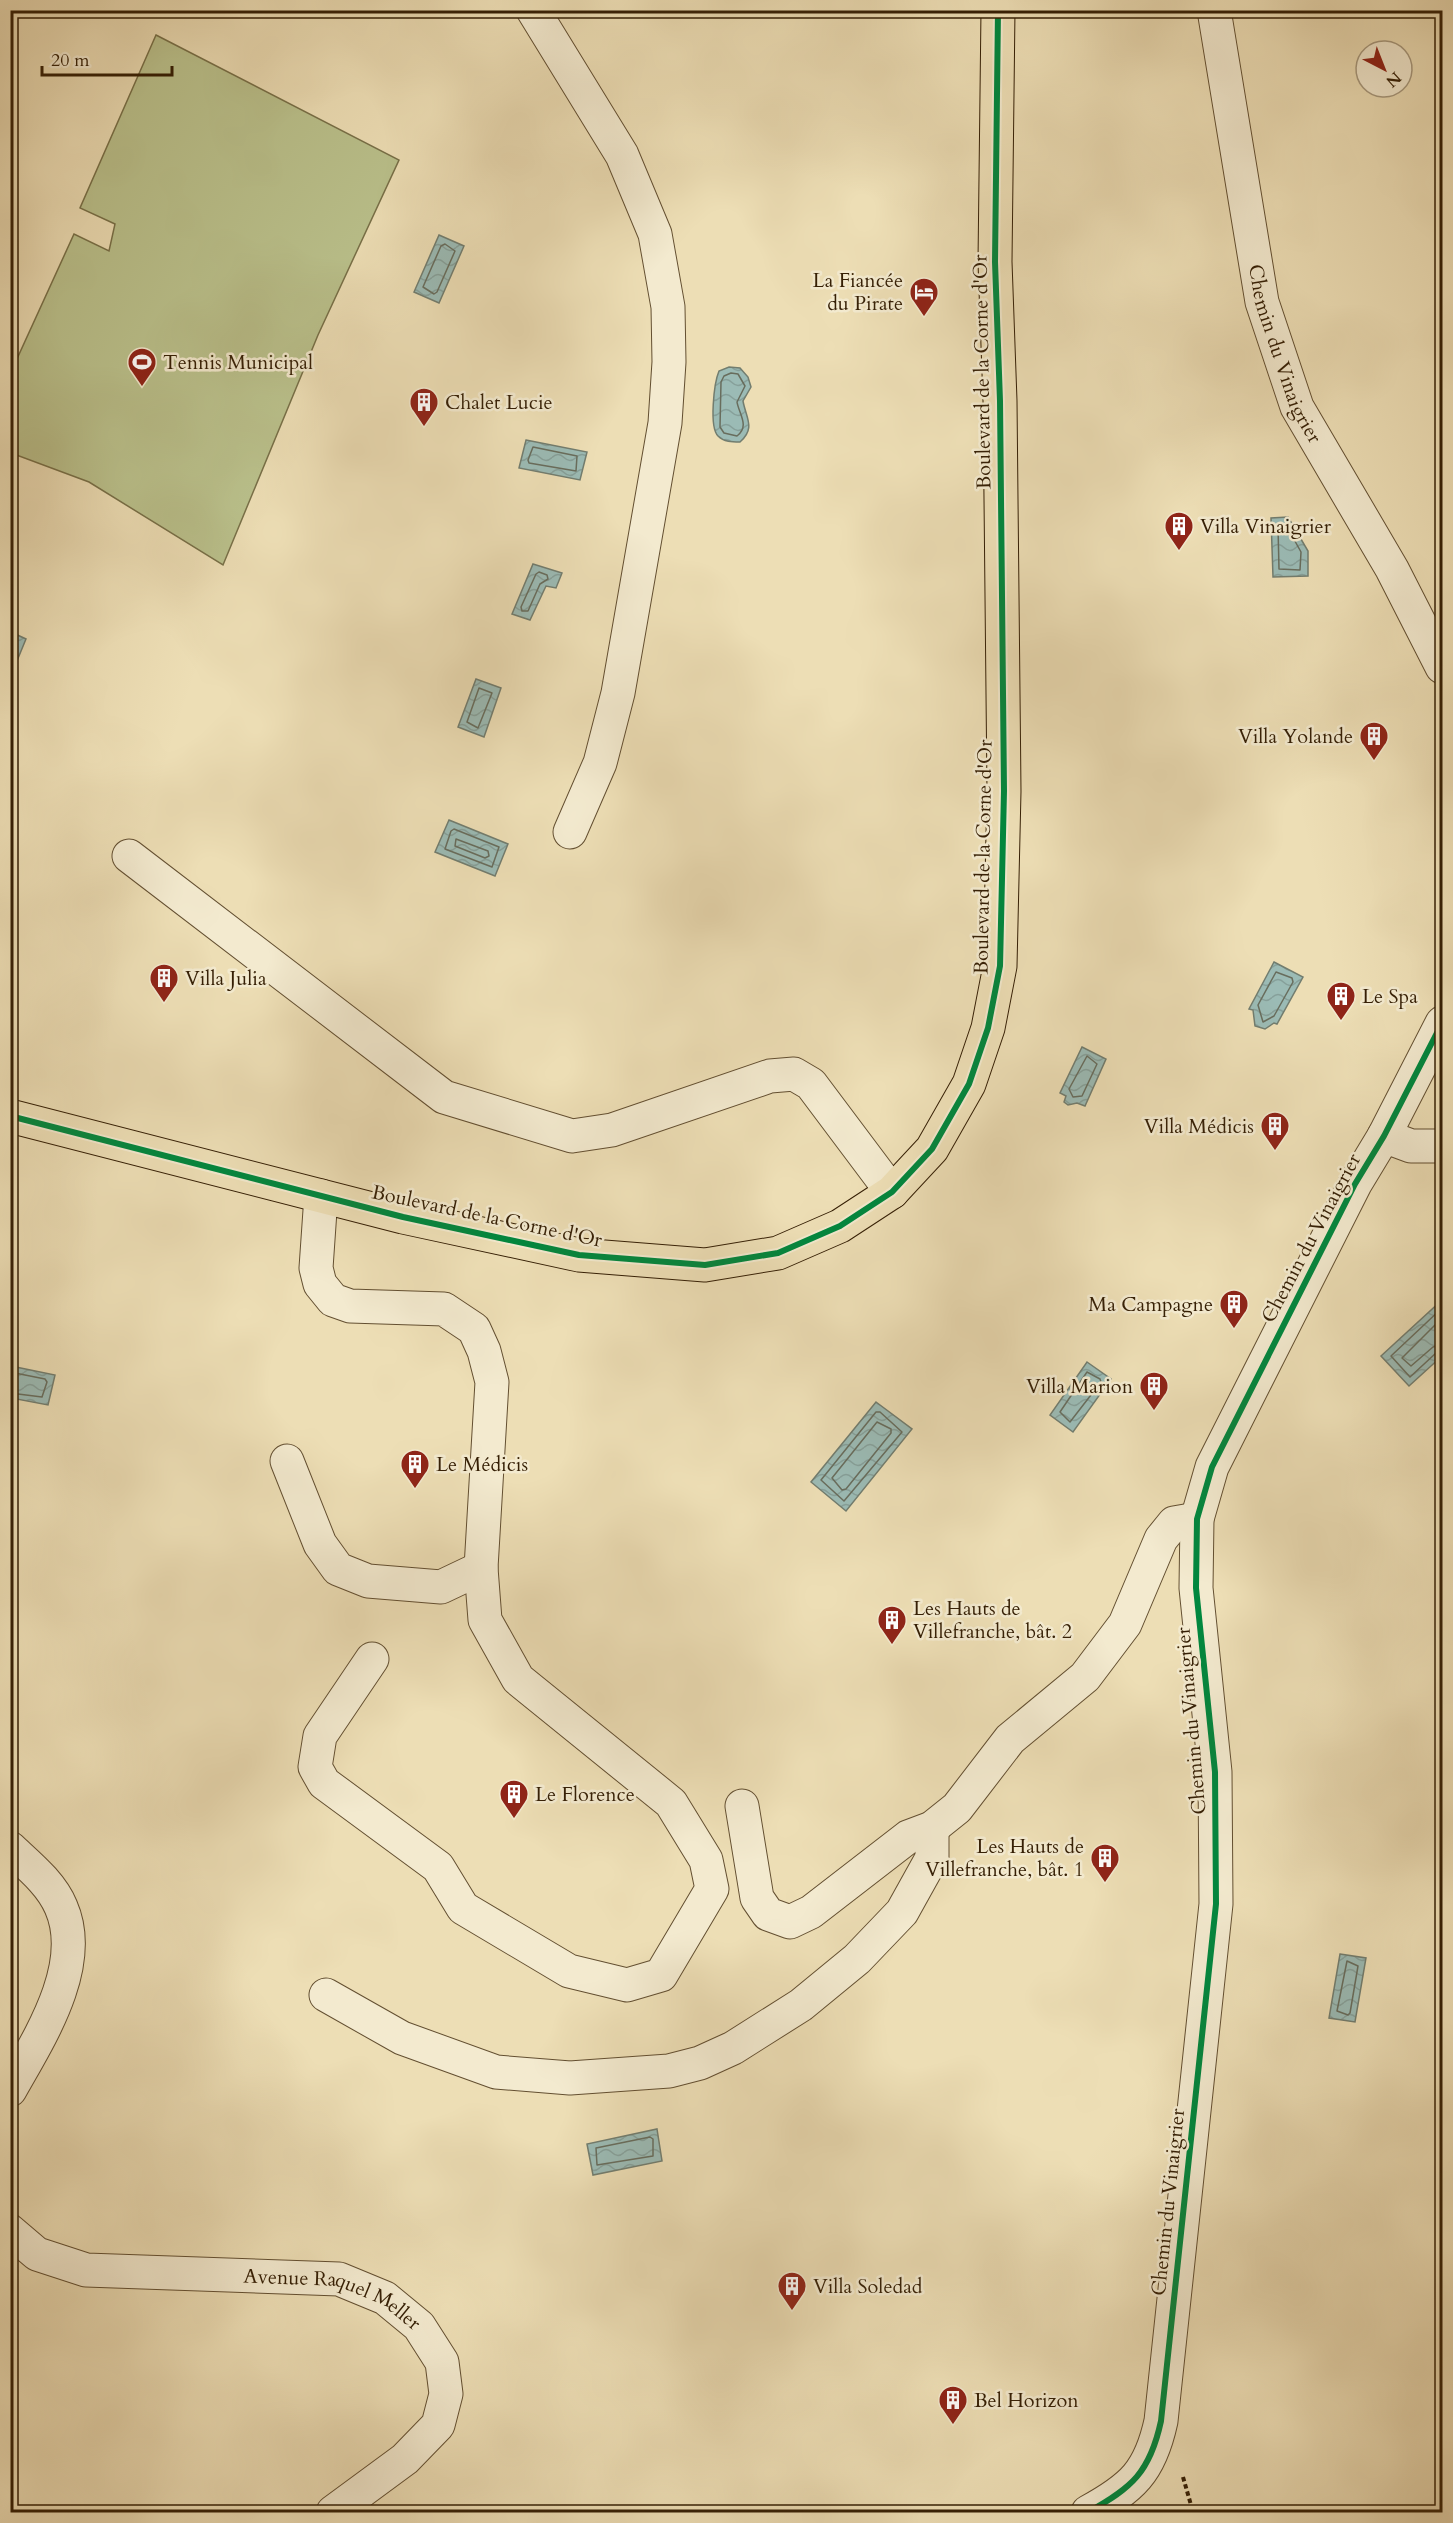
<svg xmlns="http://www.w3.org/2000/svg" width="1453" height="2523" viewBox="0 0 1453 2523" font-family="Cardo,serif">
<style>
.garden{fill:#bac18c;stroke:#787048;stroke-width:1.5}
.water{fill:url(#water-waves);stroke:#727d6f;stroke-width:1.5}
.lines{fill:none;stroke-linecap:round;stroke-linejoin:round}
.shore{stroke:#686d5d;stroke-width:1.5}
.minor-casing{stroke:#634f31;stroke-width:35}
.major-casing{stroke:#351f05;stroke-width:35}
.path{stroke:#351f05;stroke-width:4;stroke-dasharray:4.5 3;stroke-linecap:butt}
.minor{stroke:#f3eacf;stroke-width:33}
.major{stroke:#eddeb5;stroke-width:33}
.cycleway-casing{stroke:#f3eacf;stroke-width:10}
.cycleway{stroke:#00873e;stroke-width:6}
.labels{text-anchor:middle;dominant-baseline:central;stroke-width:5;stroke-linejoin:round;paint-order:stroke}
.poi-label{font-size:20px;fill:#351f05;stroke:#f3eacf;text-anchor:start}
.street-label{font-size:20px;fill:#351f05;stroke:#f3eacf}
</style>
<defs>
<pattern id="water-waves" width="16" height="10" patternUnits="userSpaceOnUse" patternTransform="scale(1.5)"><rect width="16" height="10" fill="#9bbbb5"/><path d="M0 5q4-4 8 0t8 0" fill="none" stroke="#86a09a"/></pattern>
</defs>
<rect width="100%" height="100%" fill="#eddeb5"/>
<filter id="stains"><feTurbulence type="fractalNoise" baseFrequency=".00333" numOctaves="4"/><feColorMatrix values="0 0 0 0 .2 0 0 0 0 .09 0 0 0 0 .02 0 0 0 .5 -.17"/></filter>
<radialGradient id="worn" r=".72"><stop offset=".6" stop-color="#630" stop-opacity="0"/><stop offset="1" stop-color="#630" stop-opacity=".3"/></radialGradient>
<path class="garden" d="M 156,35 L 399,160 L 318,335 L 223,565 L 89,482 L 11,453 L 11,372 L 74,234 L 109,251 L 115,224 L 80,208 Z"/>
<g class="water">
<path d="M 439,235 L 464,246 L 439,303 L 414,292 Z"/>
<path d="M 729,367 L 740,368 L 748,377 L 751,387 L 743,401 C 746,418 756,428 740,442 C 732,442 724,442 718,436 C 709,427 714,383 719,371 Z"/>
<path d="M 526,440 L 587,452 L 580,480 L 519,468 Z"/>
<path d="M 1288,517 L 1308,551 L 1308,576 L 1273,577 L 1271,518 Z"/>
<path d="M 533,564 L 562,573 L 556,588 L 546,586 L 530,620 L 512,614 Z"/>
<path d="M 11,632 L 26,639 L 14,668 L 11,666 Z"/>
<path d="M 476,679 L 501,688 L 484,737 L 458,727 Z"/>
<path d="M 449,820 L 508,844 L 495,876 L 435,852 Z"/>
<path d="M 1274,962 L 1303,977 L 1277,1024 L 1274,1023 L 1265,1029 L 1255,1026 L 1253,1010 L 1249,1009 Z"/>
<path d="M 1082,1047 L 1106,1059 L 1085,1106 L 1077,1103 L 1068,1105 L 1064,1102 L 1066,1096 L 1060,1093 Z"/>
<path d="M 1442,1300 L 1442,1356 L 1409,1386 L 1381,1356 Z"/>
<path d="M 1087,1362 L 1111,1379 L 1073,1432 L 1050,1415 Z"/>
<path d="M 11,1366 L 55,1375 L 48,1405 L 11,1398 Z"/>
<path d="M 876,1402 L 912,1429 L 846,1511 L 811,1482 Z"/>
<path d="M 1340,1954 L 1366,1958 L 1355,2022 L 1329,2018 Z"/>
<path d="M 657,2129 L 662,2161 L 593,2175 L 587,2144 Z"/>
</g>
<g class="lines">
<g class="shore">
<path d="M 445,244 L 455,251 L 437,292 L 434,294 L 423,287 L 441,246 Z"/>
<path d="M 731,373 L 738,374 L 745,386 L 737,402 C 739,414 750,426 737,436 L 724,433 L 720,427 L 721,382 L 724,376 Z"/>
<path d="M 533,447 L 577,456 L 576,471 L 529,463 L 528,460 Z"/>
<path d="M 1280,524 L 1286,525 L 1301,552 L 1300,570 L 1279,569 L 1278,527 Z"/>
<path d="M 539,572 L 547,575 L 548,579 L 540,584 L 528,611 L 522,611 L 521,607 L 536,574 Z"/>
<path d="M 479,688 L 492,693 L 478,728 L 467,722 Z"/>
<path d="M 454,829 L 499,847 L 492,867 L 445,849 L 451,831 Z"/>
<path d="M 456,839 L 488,851 L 489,856 L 485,858 L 455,846 Z"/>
<path d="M 1276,972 L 1292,978 L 1293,982 L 1274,1016 L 1263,1022 L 1258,1005 Z"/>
<path d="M 1087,1056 L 1097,1064 L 1082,1096 L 1073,1097 L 1069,1089 Z"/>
<path d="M 1442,1308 L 1391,1356 L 1410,1377 L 1436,1353 L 1442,1352"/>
<path d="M 1442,1318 L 1402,1358 L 1411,1366 L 1433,1347 L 1442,1344"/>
<path d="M 10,1372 L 45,1379 L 47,1382 L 42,1397 L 10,1393"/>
<path d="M 1087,1372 L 1100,1379 L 1101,1382 L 1070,1422 L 1060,1412 Z"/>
<path d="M 876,1412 L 880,1412 L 902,1432 L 844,1501 L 821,1480 Z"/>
<path d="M 877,1422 L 891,1429 L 891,1433 L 846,1489 L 842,1490 L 832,1478 Z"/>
<path d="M 1347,1961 L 1358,1966 L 1350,2013 L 1348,2015 L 1337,2011 Z"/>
<path d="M 650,2137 L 653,2139 L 653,2156 L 597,2165 L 596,2148 Z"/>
</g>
<g class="minor-casing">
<g id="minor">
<path d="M 533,10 L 622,155 L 655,234 L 668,307 L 669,362 L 665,423 L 618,693 L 600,763 L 570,832"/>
<path id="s1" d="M 1214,10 L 1262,302 L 1297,407 L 1392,569 L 1442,667"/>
<path d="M 129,856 L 444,1097 L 572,1136 L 612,1130 L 770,1076 L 794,1074 L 811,1084 L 892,1192"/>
<path d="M 1384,1136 L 1411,1146 L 1442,1146"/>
<path d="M 321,1196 L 316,1268 L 320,1284 L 333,1300 L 350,1306 L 444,1309 L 474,1329 L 484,1351 L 492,1382 L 481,1568 L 485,1620 L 518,1679 L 671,1803 L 706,1860 L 712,1889 L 661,1975 L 627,1985 L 569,1971 L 463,1908 L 438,1867 L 324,1783 L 315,1767 L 320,1736 L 372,1659"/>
<path d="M 287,1461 L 320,1544 L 338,1569 L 368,1581 L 441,1587 L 481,1568"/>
<path d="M 742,1806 L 757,1898 L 768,1914 L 790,1922 L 811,1912 L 908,1837 L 932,1828 L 957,1808 L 1010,1739 L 1085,1677 L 1125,1624 L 1161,1539 L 1174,1523 L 1197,1519"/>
<path d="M 10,1848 C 28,1865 51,1883 61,1907 C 87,1966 38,2040 10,2090"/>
<path d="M 326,1995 L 402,2038 L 496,2072 L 570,2078 L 669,2071 L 700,2063 L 733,2048 L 801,2005 L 857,1959 L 902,1912 L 932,1858 L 932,1828"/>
<path id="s2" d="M 10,2231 L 37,2254 L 86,2270 L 339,2279 L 385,2298 L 419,2326 L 442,2362 L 446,2394 L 438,2425 L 405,2459 L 333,2512"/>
<path d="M 1088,2512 C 1132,2488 1150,2472 1161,2421 L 1216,1904 L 1215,1772 L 1196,1588 L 1197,1519 L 1212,1467 L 1355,1184 L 1384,1136 L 1442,1023"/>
</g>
</g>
<g class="major-casing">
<path id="major" d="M 10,1116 L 403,1217 L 579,1255 L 705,1265 L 778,1253 L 840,1226 L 892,1192 L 932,1149 L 969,1084 L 988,1028 L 1000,966 L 1004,791 L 1000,401 L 995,262 L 998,10"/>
</g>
<path class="path" d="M 1183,2477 L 1193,2512"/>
<use href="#minor" class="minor"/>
<use href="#major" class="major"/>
<g class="cycleway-casing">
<g id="cycleway">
<path d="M 10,1116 L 403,1217 L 579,1255 L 705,1265 L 778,1253 L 840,1226 L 892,1192 L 932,1149 L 969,1084 L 988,1028 L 1000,966 L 1004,791 L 1000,401 L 995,262 L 998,10"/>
<path d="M 1088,2512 C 1132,2488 1150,2472 1161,2421 L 1216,1904 L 1215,1772 L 1196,1588 L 1197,1519 L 1212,1467 L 1355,1184 L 1384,1136 L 1442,1023"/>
</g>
</g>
<use href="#cycleway" class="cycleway"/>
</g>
<defs>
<g id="hotel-pin" transform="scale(1.5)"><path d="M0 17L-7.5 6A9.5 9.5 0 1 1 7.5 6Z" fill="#8f2418" stroke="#f3eacf"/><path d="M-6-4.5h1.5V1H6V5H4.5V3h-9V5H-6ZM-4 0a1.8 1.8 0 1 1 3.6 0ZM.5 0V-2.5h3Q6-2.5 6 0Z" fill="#fff"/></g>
<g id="stadium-pin" transform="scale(1.5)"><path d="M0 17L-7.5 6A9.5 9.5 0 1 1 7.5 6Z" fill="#8f2418" stroke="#f3eacf"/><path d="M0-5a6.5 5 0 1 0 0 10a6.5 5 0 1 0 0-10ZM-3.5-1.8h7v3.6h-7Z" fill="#fff"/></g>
<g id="building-pin" transform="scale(1.5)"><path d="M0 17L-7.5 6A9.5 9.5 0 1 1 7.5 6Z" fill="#8f2418" stroke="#f3eacf"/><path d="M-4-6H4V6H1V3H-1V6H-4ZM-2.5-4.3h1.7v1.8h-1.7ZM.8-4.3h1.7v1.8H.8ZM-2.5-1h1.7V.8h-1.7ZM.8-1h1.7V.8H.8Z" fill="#fff"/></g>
</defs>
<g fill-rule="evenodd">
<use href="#hotel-pin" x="924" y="292"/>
<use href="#stadium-pin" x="142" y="362"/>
<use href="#building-pin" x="424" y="402"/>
<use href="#building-pin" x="1179" y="526"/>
<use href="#building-pin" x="1374" y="736"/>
<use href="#building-pin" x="164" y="978"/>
<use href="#building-pin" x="1341" y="996"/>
<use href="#building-pin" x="1275" y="1126"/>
<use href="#building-pin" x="1234" y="1304"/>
<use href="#building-pin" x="1154" y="1386"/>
<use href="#building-pin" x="415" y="1464"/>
<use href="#building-pin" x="892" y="1620"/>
<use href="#building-pin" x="514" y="1794"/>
<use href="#building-pin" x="1105" y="1858"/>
<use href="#building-pin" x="792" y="2286"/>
<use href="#building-pin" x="953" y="2400"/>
</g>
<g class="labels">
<g class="poi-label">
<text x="903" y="280" text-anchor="end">La Fiancée<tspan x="903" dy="23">du Pirate</tspan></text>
<text x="163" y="362">Tennis Municipal</text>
<text x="445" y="402">Chalet Lucie</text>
<text x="1200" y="526">Villa Vinaigrier</text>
<text x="1353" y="736" text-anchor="end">Villa Yolande</text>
<text x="185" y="978">Villa Julia</text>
<text x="1362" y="996">Le Spa</text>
<text x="1254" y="1126" text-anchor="end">Villa Médicis</text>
<text x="1213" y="1304" text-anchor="end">Ma Campagne</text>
<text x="1133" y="1386" text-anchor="end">Villa Marion</text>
<text x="436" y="1464">Le Médicis</text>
<text x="913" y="1608">Les Hauts de<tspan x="913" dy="23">Villefranche, bât. 2</tspan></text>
<text x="535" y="1794">Le Florence</text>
<text x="1084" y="1846" text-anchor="end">Les Hauts de<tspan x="1084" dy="23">Villefranche, bât. 1</tspan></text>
<text x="813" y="2286">Villa Soledad</text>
<text x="974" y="2400">Bel Horizon</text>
</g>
<g class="street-label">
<text stroke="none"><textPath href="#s1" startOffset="352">Chemin du Vinaigrier</textPath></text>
<text transform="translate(982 372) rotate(-91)">Boulevard de la Corne d'Or</text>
<text transform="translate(983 857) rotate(-89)">Boulevard de la Corne d'Or</text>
<text transform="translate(487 1216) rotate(12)">Boulevard de la Corne d'Or</text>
<text transform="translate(1311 1238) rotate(-62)">Chemin du Vinaigrier</text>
<text transform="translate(1191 1721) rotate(-95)">Chemin du Vinaigrier</text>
<text transform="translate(1168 2202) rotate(-84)">Chemin du Vinaigrier</text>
<text stroke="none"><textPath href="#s2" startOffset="339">Avenue Raquel Meller</textPath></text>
</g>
</g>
<rect width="1453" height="2523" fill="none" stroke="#eddeb5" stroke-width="36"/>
<rect x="12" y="12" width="1429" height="2499" fill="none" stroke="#351f05" stroke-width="3"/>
<rect x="18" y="18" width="1417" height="2487" fill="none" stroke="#351f05" stroke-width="1.5"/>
<g transform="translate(1384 69) rotate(138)"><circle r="28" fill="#f3eacf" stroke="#a7997e" stroke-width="1.5"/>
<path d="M0-4.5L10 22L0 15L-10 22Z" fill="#8f2418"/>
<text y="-9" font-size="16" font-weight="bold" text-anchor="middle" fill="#351f05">N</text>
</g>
<path d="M42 66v9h130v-9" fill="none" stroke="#351f05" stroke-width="3"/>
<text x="51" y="66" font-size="18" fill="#351f05" stroke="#f3eacf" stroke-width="4.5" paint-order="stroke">20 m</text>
<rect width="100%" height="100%" filter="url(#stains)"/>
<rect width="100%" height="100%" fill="url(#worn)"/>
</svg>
